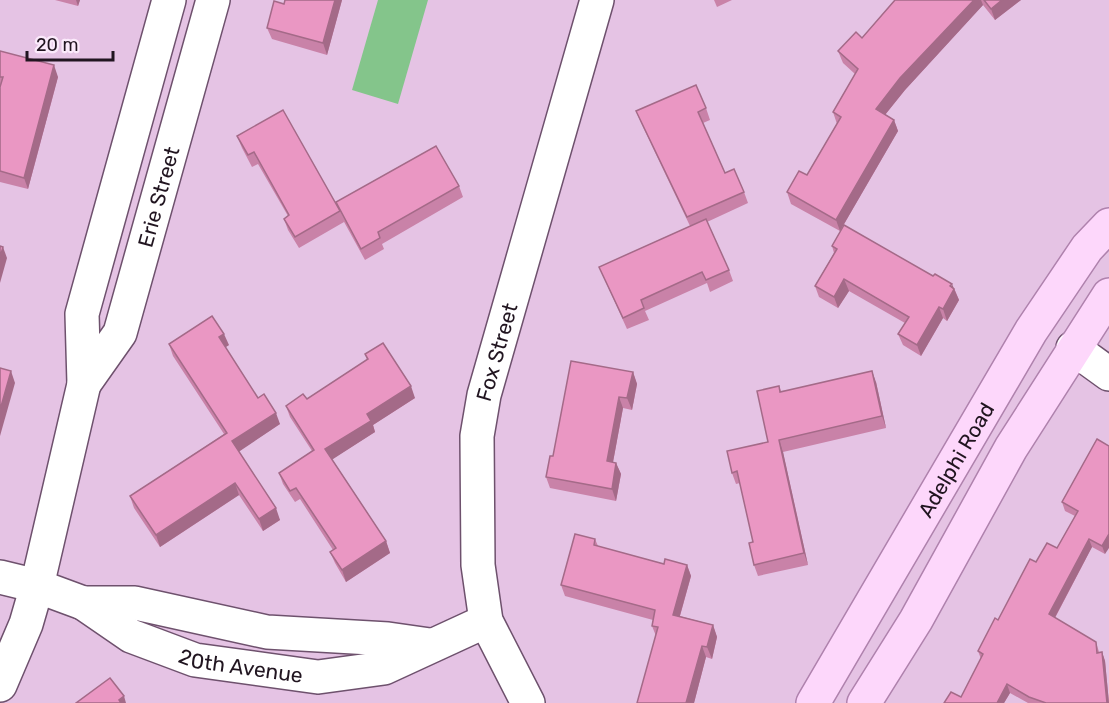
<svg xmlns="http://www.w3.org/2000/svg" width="1109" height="703" viewBox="0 0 1109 703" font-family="Rubik,sans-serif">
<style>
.green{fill:#84c58b}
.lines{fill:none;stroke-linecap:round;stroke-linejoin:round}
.minor-casing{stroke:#6e516d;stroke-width:36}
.major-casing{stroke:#af82ad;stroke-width:36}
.minor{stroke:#fff;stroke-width:33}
.major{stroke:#fdd7fb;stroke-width:33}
.wall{fill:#c982a8}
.shaded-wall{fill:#a46a88}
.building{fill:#ea97c3;stroke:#a46a88;stroke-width:1.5}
.labels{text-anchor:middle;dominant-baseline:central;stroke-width:5;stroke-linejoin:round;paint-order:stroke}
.street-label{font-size:21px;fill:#211520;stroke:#fbeafb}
</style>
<rect width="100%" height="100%" fill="#e5c3e4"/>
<path class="green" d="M 378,0 L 428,0 L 398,104 L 352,90 Z"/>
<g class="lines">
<g class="minor-casing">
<g id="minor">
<path d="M 1073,348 L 1109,374"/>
<path id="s1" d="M 84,384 L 120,333 L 213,0"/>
<path id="s2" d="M 0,577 L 37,586 L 83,603 L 131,636 L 195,660 L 318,677 L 384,668 L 486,621"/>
<path d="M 83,603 L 135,603 L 267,632 L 388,639 L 430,645"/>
<path d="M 0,685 L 26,624 L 37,586 L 84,384 L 82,314 L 169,0"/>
<path id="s3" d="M 528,703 L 486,621 L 478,565 L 477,436 L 484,395 L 597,0"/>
</g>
</g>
<g class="major-casing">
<g id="major">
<path id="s4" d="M 813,703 L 1031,331 L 1087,248 L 1109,225"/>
<path d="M 864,703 L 916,620 L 1011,448 L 1109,295"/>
</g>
</g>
<use href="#minor" class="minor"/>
<use href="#major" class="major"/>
</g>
<g class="wall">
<path d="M 55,0 L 80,0 L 78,6 Z"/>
<path d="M 342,0 L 327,55 L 272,39 L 267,28 L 284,4 Z"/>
<path d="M 714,0 L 732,0 L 717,7 Z"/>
<path d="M 895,0 L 1021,0 L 995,20 L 983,5 L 905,90 L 885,115 L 894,120 L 898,131 L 840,231 L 791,204 L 787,192 L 807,175 L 837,124 L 833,112 L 855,74 L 843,63 L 838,51 L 862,38 Z"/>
<path d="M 0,51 L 58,77 L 28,189 L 0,182 Z"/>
<path d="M 706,108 L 710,120 L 703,123 L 725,173 L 744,192 L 748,203 L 707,222 L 729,270 L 733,281 L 710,292 L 707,283 L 645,311 L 649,320 L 627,329 L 599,267 L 690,226 L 641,123 L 636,111 Z"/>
<path d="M 237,136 L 336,205 L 459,186 L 463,197 L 382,244 L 384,249 L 365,260 L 343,220 L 344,222 L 299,248 L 288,230 L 284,219 L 288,216 L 258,164 L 252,167 L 242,148 Z"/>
<path d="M 832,246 L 954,288 L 959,300 L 947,321 L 943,318 L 921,356 L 903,345 L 898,334 L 905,323 L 849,291 L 838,308 L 819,297 L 815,286 L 834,253 Z"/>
<path d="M 169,344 L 229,345 L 225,347 L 258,398 L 280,424 L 239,451 L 280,520 L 263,531 L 239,495 L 160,547 L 134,508 L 130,496 L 224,434 L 173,356 Z"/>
<path d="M 365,354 L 415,398 L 373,425 L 375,432 L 332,459 L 386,541 L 390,553 L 346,582 L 335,563 L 330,552 L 333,550 L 300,499 L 295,502 L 283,484 L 279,473 L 312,451 L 290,417 L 286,406 L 307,399 L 367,360 Z"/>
<path d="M 633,372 L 637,384 L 632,410 L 623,408 L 613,462 L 616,463 L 621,474 L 616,501 L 550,488 L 546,477 L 553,456 Z"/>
<path d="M 876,382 L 886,428 L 783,452 L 808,565 L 758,576 L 754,565 L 753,542 L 740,483 L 736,484 L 732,473 L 768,442 L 779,386 L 781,391 Z"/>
<path d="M 1097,439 L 1105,554 L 1092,547 L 1055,618 L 1096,642 L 1099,652 L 1102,652 L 1105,661 L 1109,703 L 1028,703 L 1010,693 L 1004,703 L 944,703 L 961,697 L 981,659 L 978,651 L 1036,562 L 1057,548 L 1075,516 L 1065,511 L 1062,502 Z"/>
<path d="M 595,539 L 598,546 L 664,564 L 687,565 L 691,576 L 680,616 L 713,625 L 717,637 L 712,659 L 706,657 L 694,703 L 637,703 L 656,636 L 652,626 L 653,620 L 565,596 L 561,585 Z"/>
</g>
<g class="shaded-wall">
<path d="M 76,0 L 80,0 L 78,6 Z"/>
<path d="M 335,0 L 342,0 L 327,55 L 323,43 Z"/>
<path d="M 974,0 L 981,0 L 983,5 L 905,90 L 880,121 L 876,109 L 900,78 Z"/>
<path d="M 1002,0 L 1021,0 L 995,20 L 991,9 Z"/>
<path d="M 54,65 L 58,77 L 28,189 L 24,178 Z"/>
<path d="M 894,120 L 898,131 L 840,231 L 836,220 Z"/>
<path d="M 3,247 L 7,258 L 0,283 L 0,257 Z"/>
<path d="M 844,279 L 849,291 L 838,308 L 834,297 Z"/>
<path d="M 952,284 L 959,300 L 947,321 L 943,309 Z"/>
<path d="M 939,307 L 943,318 L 921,356 L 917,345 Z"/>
<path d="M 224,334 L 229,345 L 223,349 L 219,337 Z"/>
<path d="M 11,371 L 15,383 L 0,436 L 0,410 Z"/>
<path d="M 872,371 L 876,382 L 886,428 L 882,416 Z"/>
<path d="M 633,372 L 637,384 L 632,410 L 627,398 Z"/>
<path d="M 411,386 L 415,398 L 373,425 L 375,432 L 330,461 L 325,449 L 367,414 Z"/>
<path d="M 619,397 L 623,408 L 611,473 L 607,461 Z"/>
<path d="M 276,413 L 280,424 L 237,453 L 232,441 Z"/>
<path d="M 779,440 L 783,452 L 808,565 L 804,553 Z"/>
<path d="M 616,463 L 621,474 L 616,501 L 612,489 Z"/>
<path d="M 235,483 L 239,495 L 160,547 L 156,535 Z"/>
<path d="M 276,508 L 280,520 L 263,531 L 259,519 Z"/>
<path d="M 1109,534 L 1109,548 L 1105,554 L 1102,546 Z"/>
<path d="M 1089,539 L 1092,547 L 1052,623 L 1049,614 Z"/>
<path d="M 386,541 L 390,553 L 346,582 L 342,570 Z"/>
<path d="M 687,565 L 691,576 L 677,626 L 673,615 Z"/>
<path d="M 713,625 L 717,637 L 712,659 L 707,647 Z"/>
<path d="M 702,646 L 706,657 L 694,703 L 686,703 Z"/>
<path d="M 1102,652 L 1105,661 L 1109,703 L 1107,703 Z"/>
<path d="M 1007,684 L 1010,693 L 1004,703 L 997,703 Z"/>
<path d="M 124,696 L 126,703 L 120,703 L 119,700 Z"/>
</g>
<g class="building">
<path d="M 285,0 L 335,0 L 323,43 L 267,28 L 274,1 L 284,4 Z"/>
<path d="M 895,0 L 974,0 L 900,78 L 876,109 L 894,120 L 836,220 L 787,192 L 799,171 L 807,175 L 841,117 L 833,112 L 858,69 L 838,51 L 856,32 L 862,38 Z"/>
<path d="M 984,0 L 1002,0 L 991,9 Z"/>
<path d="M 0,51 L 54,65 L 24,178 L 0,171 L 0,87 L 3,77 L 0,77 Z"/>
<path d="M 696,85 L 706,108 L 698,112 L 725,173 L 734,169 L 744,192 L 687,217 L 636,111 Z"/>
<path d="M 283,110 L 340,211 L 295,237 L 284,219 L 289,215 L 254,152 L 248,155 L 237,136 Z"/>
<path d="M 436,146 L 459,186 L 378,232 L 380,238 L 361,249 L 336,202 Z"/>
<path d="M 706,219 L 729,270 L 706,280 L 702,272 L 641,300 L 644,308 L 623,318 L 599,267 Z"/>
<path d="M 844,225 L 933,276 L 935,274 L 952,284 L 950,286 L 954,289 L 943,309 L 939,307 L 917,345 L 898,334 L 909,317 L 844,279 L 834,297 L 815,286 L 837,249 L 832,246 Z"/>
<path d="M 0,246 L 3,247 L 0,257 Z"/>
<path d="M 212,316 L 224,334 L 219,337 L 258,398 L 264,394 L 276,413 L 232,441 L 276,508 L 259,519 L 235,483 L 156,535 L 130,496 L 227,433 L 169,344 Z"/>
<path d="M 383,343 L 411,386 L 367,414 L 371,421 L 325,449 L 386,541 L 342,570 L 330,552 L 336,548 L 296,488 L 290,491 L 279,473 L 314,450 L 286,406 L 303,394 L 307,399 L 368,359 L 365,354 Z"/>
<path d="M 571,361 L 633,372 L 627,398 L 619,397 L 607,461 L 616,463 L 612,489 L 546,477 L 550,456 L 553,456 Z"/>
<path d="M 0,368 L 11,371 L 0,410 Z"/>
<path d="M 872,371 L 882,416 L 779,440 L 804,553 L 754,565 L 749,543 L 753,542 L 737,471 L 732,473 L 727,451 L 768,442 L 757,391 L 779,386 L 780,392 Z"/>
<path d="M 1097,439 L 1109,446 L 1109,534 L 1102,546 L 1089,539 L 1049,614 L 1096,642 L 1097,653 L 1102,652 L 1107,703 L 1046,703 L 1029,697 L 1007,684 L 997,703 L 944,703 L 951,692 L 961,697 L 983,654 L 978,651 L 995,618 L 998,620 L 1030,559 L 1036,562 L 1047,543 L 1057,548 L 1078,511 L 1062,502 Z"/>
<path d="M 575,534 L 595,539 L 594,545 L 664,564 L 665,559 L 687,565 L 673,615 L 713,625 L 707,647 L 702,646 L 686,703 L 637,703 L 658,627 L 652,626 L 655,610 L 561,585 Z"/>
<path d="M 110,678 L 124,696 L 119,700 L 121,703 L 76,703 Z"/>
</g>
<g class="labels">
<g class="street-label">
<text stroke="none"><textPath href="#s1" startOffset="204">Erie Street</textPath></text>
<text stroke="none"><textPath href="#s3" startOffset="364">Fox Street</textPath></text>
<text stroke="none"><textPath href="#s4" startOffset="282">Adelphi Road</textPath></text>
<text stroke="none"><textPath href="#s2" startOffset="260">20th Avenue</textPath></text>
</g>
</g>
<path d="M27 51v9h86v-9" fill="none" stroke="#211520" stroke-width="3"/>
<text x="36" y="51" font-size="18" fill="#211520" stroke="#fbeafb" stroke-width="4.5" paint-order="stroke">20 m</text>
</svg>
